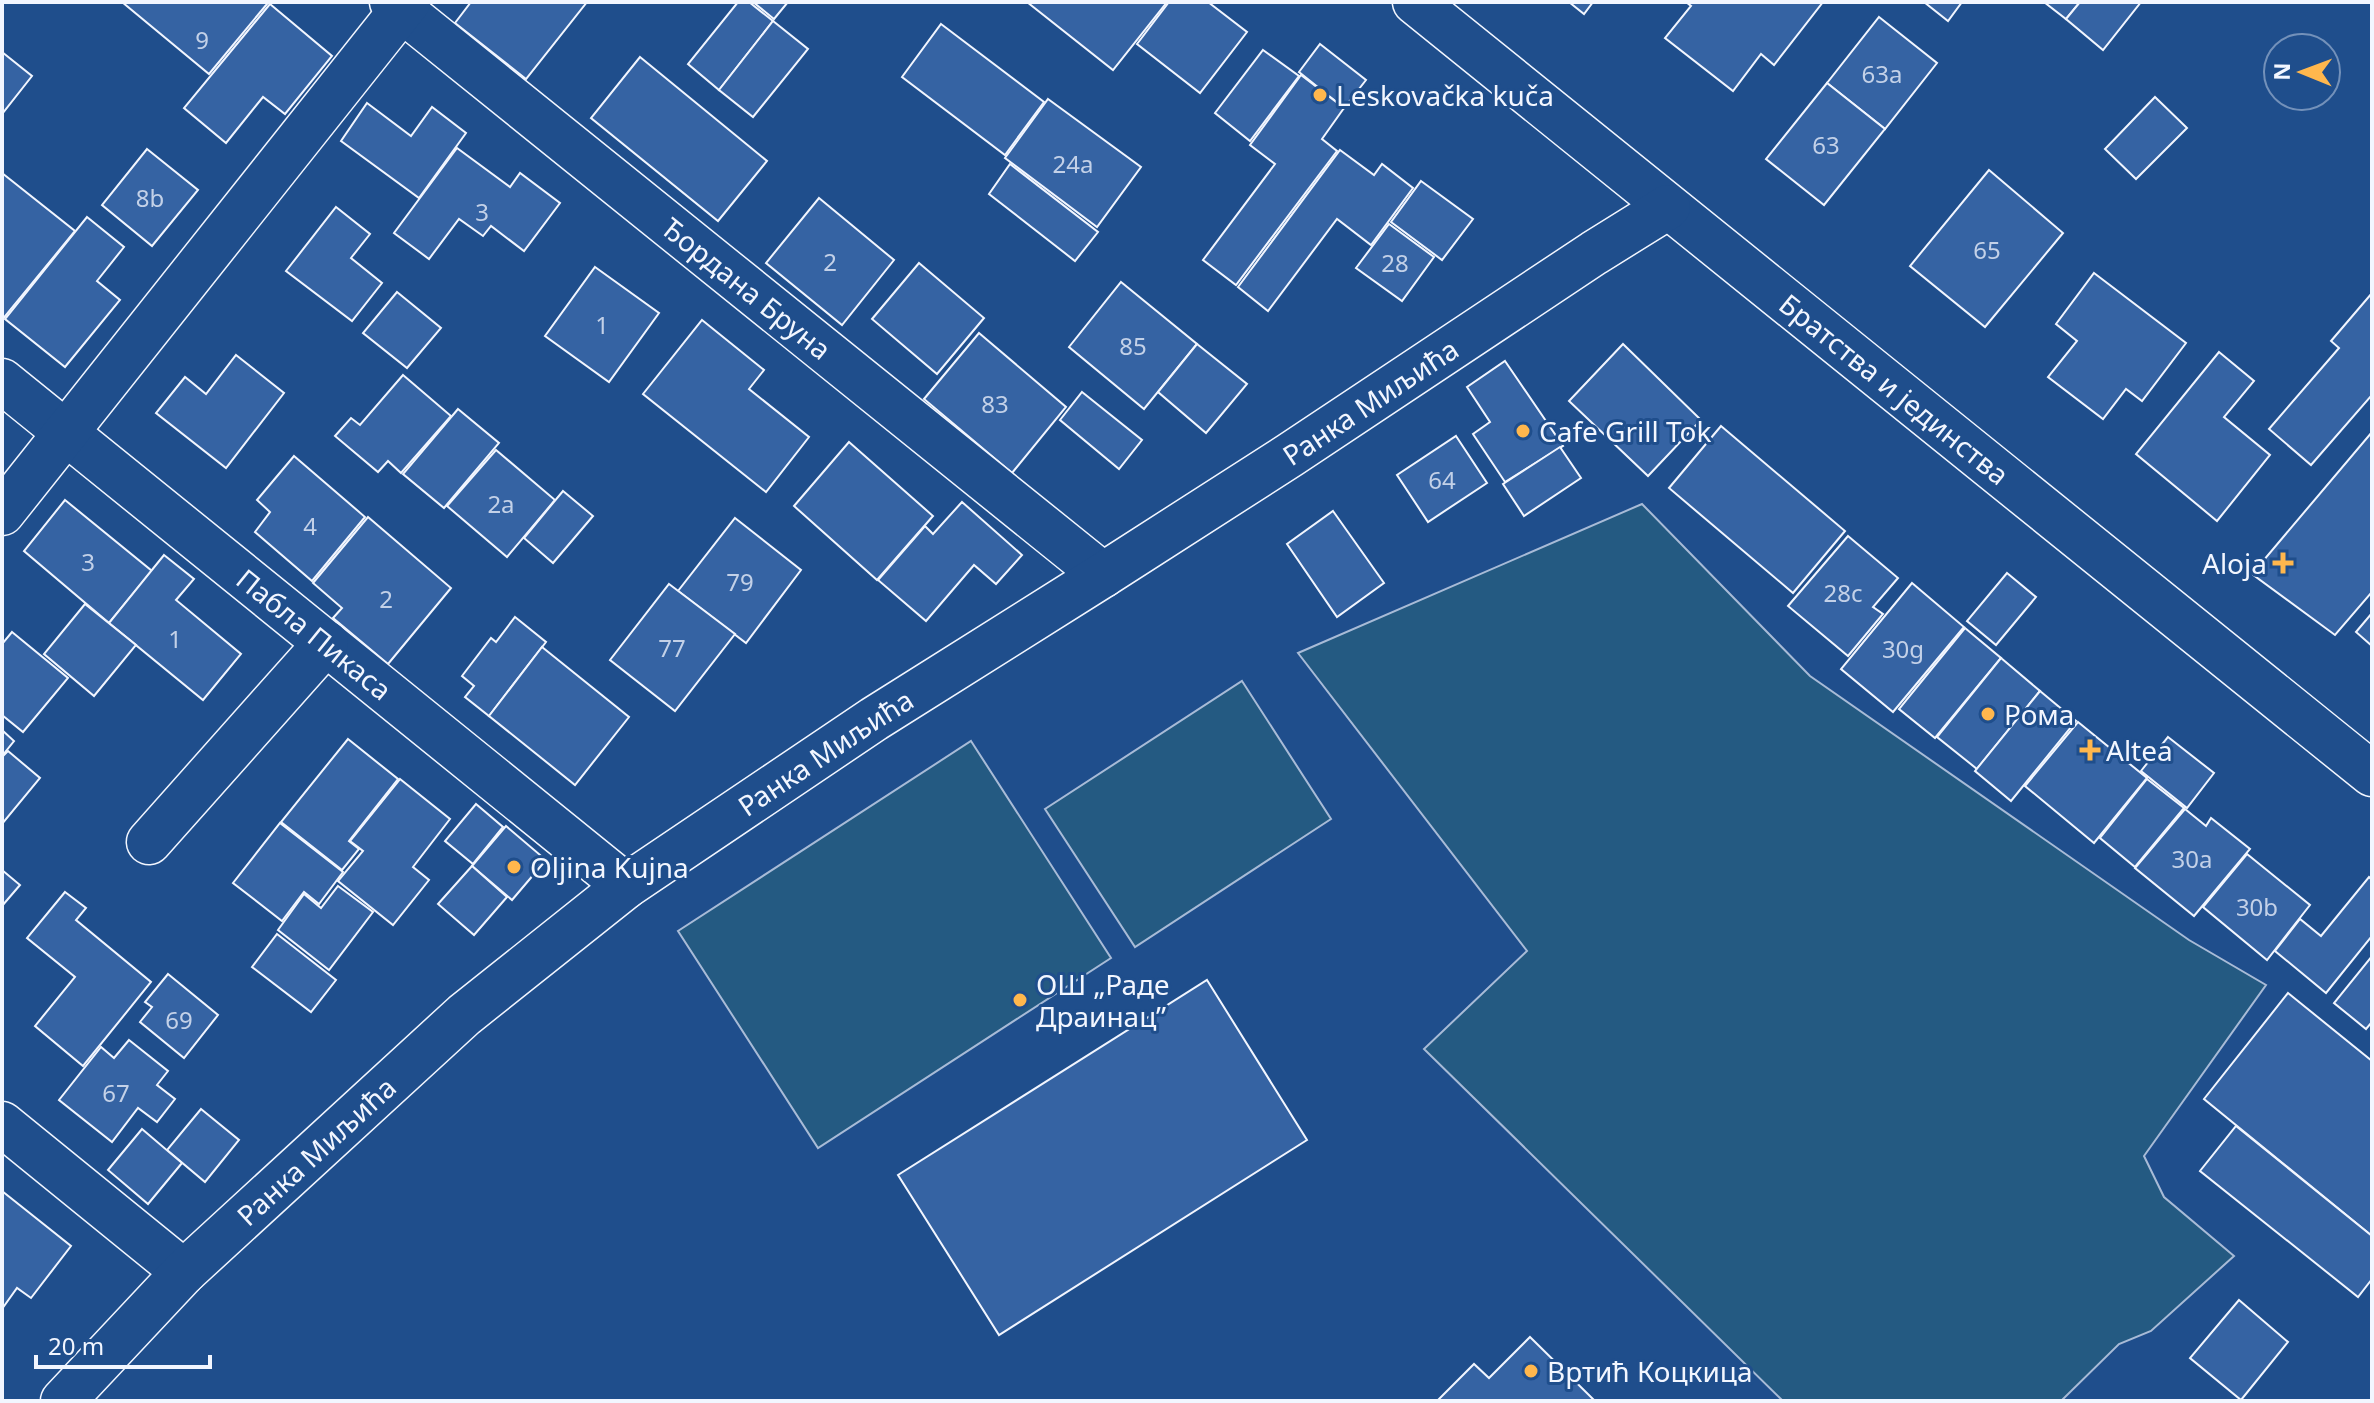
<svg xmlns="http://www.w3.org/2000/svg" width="2374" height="1403" viewBox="0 0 2374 1403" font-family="'Noto Sans',sans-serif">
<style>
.green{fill:#245a82;stroke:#a8bbd7;stroke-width:2}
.building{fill:#3563a3;stroke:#f2f6ff;stroke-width:2}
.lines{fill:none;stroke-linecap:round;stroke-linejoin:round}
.minor-casing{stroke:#f2f6ff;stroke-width:47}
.minor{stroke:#1f4e8c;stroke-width:44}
.poi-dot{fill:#ffb74d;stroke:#1f4e8c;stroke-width:3}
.labels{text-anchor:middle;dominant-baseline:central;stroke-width:6;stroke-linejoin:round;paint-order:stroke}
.number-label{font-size:24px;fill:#c3d1e8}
.poi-label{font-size:28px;fill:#f2f6ff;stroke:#1f4e8c;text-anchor:start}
.street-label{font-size:28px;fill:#f2f6ff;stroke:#1f4e8c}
</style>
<rect width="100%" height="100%" fill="#1f4e8c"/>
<g class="green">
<path d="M 1642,504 L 1810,676 L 2189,940 L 2266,985 L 2144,1156 L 2164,1197 L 2234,1256 L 2151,1331 L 2119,1344 L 2061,1401 L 1783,1401 L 1424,1049 L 1527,951 L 1298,653 Z"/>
<path d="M 1242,681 L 1331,819 L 1135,947 L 1045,809 Z"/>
<path d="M 971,741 L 1111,958 L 818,1148 L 678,931 Z"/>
</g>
<g class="building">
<path d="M 122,2 L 265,2 L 267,4 L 209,74 Z"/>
<path d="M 471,2 L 587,2 L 526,79 L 455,23 Z"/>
<path d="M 738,2 L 749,2 L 773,21 L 719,90 L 688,64 Z"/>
<path d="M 753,2 L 788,2 L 774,19 Z"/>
<path d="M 1027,2 L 1167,2 L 1113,70 Z"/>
<path d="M 1169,2 L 1208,2 L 1247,32 L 1200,93 L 1137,44 Z"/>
<path d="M 1569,2 L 1593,2 L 1584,14 Z"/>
<path d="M 1686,2 L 1823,2 L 1774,65 L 1761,54 L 1733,91 L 1665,38 L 1691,6 Z"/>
<path d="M 1924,2 L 1962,2 L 1948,21 Z"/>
<path d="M 2044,2 L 2080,2 L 2066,19 Z"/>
<path d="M 2080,2 L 2141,2 L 2103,50 L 2066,19 Z"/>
<path d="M 270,4 L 332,56 L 285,114 L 263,97 L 226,143 L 184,108 Z"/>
<path d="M 1879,17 L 1937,63 L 1885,129 L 1827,83 Z"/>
<path d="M 773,21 L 808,49 L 753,117 L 719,90 Z"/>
<path d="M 941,24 L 1044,102 L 1005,155 L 902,77 Z"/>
<path d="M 1320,44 L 1366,80 L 1344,108 L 1299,72 Z"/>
<path d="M 1263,50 L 1299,76 L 1250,141 L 1215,113 Z"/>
<path d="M 2,52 L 32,76 L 2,114 Z"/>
<path d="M 640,57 L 767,161 L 718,221 L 591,118 Z"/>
<path d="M 1301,75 L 1344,108 L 1322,139 L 1337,151 L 1236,285 L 1203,260 L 1275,164 L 1250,145 Z"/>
<path d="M 1827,83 L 1885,129 L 1824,205 L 1766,159 Z"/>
<path d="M 2155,97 L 2187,128 L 2136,179 L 2105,149 Z"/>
<path d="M 1048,99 L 1141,167 L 1097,227 L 1005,158 Z"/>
<path d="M 367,103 L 411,136 L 432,107 L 466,133 L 419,198 L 341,141 Z"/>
<path d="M 457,148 L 510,187 L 520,173 L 560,203 L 524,251 L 491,226 L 483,236 L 459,219 L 429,259 L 394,233 Z"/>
<path d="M 147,149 L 198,190 L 152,246 L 102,205 Z"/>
<path d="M 1340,150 L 1374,175 L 1382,164 L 1413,188 L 1371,245 L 1337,219 L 1268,311 L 1238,287 Z"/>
<path d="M 1010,164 L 1098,232 L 1075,261 L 989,194 Z"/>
<path d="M 1989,170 L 2063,233 L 1985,327 L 1910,266 Z"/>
<path d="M 2,173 L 75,231 L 2,320 Z"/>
<path d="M 1421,181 L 1473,219 L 1442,260 L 1391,222 Z"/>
<path d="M 819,198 L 894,260 L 842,325 L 766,263 Z"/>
<path d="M 336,207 L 370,234 L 351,258 L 382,283 L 352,321 L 286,271 Z"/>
<path d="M 87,217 L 124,247 L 97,281 L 120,300 L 65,367 L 5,319 Z"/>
<path d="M 1389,224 L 1434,257 L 1402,301 L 1356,268 Z"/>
<path d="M 919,263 L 984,318 L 937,374 L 872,319 Z"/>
<path d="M 595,267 L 659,313 L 609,382 L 545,336 Z"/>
<path d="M 2094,273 L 2186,343 L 2142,401 L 2126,389 L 2103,419 L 2048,377 L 2077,341 L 2056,324 Z"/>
<path d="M 1121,282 L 1197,344 L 1144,409 L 1069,347 Z"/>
<path d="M 397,292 L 441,328 L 407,368 L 363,333 Z"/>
<path d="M 2372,293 L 2372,395 L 2311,465 L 2269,429 L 2339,348 L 2331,341 Z"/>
<path d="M 702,320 L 764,370 L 749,389 L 809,437 L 766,492 L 643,394 Z"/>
<path d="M 979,333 L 1066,407 L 1012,473 L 924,399 Z"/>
<path d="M 1197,344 L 1247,384 L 1206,433 L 1158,392 Z"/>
<path d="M 1623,344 L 1701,420 L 1648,476 L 1569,401 Z"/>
<path d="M 2219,352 L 2254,381 L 2224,417 L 2270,455 L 2217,521 L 2136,454 Z"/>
<path d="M 236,355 L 284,393 L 226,468 L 156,413 L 185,377 L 206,394 Z"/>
<path d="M 1505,361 L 1563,446 L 1505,482 L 1473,434 L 1490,422 L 1467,387 Z"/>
<path d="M 403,375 L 451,416 L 401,473 L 388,461 L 378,472 L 335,436 L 351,418 L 360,425 Z"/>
<path d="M 1082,392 L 1142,440 L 1119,469 L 1060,420 Z"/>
<path d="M 458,409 L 499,443 L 444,508 L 403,474 Z"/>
<path d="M 1721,426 L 1845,531 L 1793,593 L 1669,488 Z"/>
<path d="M 2372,432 L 2372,592 L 2335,635 L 2252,574 Z"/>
<path d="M 1456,436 L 1487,483 L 1428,522 L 1397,475 Z"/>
<path d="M 849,442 L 933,516 L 877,580 L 794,506 Z"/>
<path d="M 1560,447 L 1581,478 L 1524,516 L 1503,484 Z"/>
<path d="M 496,450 L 555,500 L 507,557 L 447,506 Z"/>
<path d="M 294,456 L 365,517 L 312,581 L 255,532 L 270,512 L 257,500 Z"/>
<path d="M 563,491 L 593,516 L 553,563 L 524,538 Z"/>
<path d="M 65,500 L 152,571 L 109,623 L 24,551 Z"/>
<path d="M 962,502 L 1022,555 L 996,584 L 974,565 L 926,621 L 878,580 L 925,526 L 933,534 Z"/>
<path d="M 1333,511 L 1384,583 L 1337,617 L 1287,544 Z"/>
<path d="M 368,517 L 451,588 L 388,664 L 333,618 L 342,608 L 313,583 Z"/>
<path d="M 735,518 L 801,570 L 746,643 L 678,591 Z"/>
<path d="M 1848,536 L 1898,578 L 1873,607 L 1883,614 L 1848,656 L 1788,606 Z"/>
<path d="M 164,555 L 194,579 L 176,600 L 241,654 L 203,700 L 109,623 Z"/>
<path d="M 2007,573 L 2036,597 L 1996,645 L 1967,621 Z"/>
<path d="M 1912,583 L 1964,627 L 1893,712 L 1841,669 Z"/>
<path d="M 669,584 L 735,634 L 675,711 L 610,660 Z"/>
<path d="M 85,604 L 136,645 L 94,696 L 44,654 Z"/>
<path d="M 2372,613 L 2372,646 L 2356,632 Z"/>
<path d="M 515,617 L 546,642 L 489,716 L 465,697 L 474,686 L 462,676 L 491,638 L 496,642 Z"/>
<path d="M 1965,628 L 2001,658 L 1935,738 L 1899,709 Z"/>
<path d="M 12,632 L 68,678 L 23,732 L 2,715 L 2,644 Z"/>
<path d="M 542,647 L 629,717 L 575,785 L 489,716 Z"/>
<path d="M 2001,658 L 2040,691 L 1977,769 L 1937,737 Z"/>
<path d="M 2040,691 L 2076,721 L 2011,801 L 1975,771 Z"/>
<path d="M 2078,722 L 2147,778 L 2094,843 L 2025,786 Z"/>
<path d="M 2,730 L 14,741 L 2,756 Z"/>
<path d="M 2168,737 L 2214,773 L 2187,808 L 2141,771 Z"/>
<path d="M 348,739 L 398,779 L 349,841 L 359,849 L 342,870 L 281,822 Z"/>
<path d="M 8,751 L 40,778 L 2,824 L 2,757 Z"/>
<path d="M 400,779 L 450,819 L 413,867 L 429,880 L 393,925 L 338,881 L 363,851 L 350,841 Z"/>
<path d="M 2147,779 L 2184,808 L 2135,867 L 2100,838 Z"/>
<path d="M 476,804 L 503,827 L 473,864 L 445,841 Z"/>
<path d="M 2185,809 L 2206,826 L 2211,818 L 2250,849 L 2194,916 L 2135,868 Z"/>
<path d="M 280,823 L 343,872 L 319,904 L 304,892 L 282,921 L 233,883 Z"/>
<path d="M 506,826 L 546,860 L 512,900 L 472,866 Z"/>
<path d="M 2247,854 L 2310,905 L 2267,960 L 2203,907 Z"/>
<path d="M 472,866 L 507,897 L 474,935 L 438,904 Z"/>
<path d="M 2,870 L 20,885 L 2,906 Z"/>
<path d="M 2369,877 L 2372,880 L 2372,936 L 2326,993 L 2275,951 L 2300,919 L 2321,936 Z"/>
<path d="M 338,886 L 373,912 L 329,970 L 278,930 L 304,894 L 321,908 Z"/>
<path d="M 65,892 L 86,908 L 76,920 L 151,982 L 83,1066 L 35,1026 L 75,977 L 27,938 Z"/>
<path d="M 277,934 L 336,980 L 311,1012 L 252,967 Z"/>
<path d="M 2372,956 L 2372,1022 L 2366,1029 L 2334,1003 Z"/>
<path d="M 168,974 L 218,1015 L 184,1058 L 140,1022 L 152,1007 L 145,1002 Z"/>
<path d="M 1207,980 L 1307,1140 L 999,1335 L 898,1175 Z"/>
<path d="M 2288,993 L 2372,1061 L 2372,1236 L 2204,1099 Z"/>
<path d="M 129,1040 L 168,1071 L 157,1085 L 175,1099 L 157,1122 L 138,1108 L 112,1142 L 59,1100 L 101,1047 L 114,1058 Z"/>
<path d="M 201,1109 L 239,1140 L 205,1182 L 167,1150 Z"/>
<path d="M 2236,1126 L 2372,1236 L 2372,1279 L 2358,1297 L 2200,1171 Z"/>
<path d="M 142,1129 L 182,1163 L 148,1204 L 108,1170 Z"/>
<path d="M 2,1191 L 71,1246 L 31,1298 L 17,1288 L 2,1309 Z"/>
<path d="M 2239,1300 L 2288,1342 L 2241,1400 L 2190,1358 Z"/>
<path d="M 1530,1337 L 1595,1401 L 1437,1401 L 1474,1364 L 1489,1378 Z"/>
</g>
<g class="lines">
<g class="minor-casing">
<g id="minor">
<path id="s1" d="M 392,2 L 1103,575"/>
<path id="s2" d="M 1415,2 L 2372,774"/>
<path id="s3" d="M 2,381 L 626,886"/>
<path d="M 2,513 L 408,2"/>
<path d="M 149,842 L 326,643"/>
<path d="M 2,1124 L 184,1272"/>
<path id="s4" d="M 63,1401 L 184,1272 L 464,1015 L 626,886 L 874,719 L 1103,575 L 1290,455 L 1594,253 L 1668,207"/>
</g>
</g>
<use href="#minor" class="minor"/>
</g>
<g class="poi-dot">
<circle cx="1320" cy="95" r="8"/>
<circle cx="1523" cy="431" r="8"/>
<path d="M2279 551h8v8h8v8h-8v8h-8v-8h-8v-8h8z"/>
<circle cx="1988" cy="714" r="8"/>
<path d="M2086 738h8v8h8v8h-8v8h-8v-8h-8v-8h8z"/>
<circle cx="514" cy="867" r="8"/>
<circle cx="1020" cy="1000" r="8"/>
<circle cx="1531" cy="1371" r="8"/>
</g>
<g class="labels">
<g class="number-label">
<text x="202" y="39">9</text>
<text x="1882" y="73">63a</text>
<text x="1826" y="144">63</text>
<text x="1073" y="163">24a</text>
<text x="150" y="197">8b</text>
<text x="482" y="211">3</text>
<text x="1987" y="249">65</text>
<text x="830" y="261">2</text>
<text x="1395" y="262">28</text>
<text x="602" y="324">1</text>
<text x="1133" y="345">85</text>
<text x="995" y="403">83</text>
<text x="1442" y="479">64</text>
<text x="501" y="503">2a</text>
<text x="310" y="525">4</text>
<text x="88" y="561">3</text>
<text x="740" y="581">79</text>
<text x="1843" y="592">28c</text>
<text x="386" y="598">2</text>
<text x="175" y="638">1</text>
<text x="672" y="647">77</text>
<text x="1903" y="648">30g</text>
<text x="2192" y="858">30a</text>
<text x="2257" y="906">30b</text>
<text x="179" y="1019">69</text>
<text x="116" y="1092">67</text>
</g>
<g class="poi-label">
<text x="1336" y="95">Leskovačka kuča</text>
<text x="1539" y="431">Cafe Grill Tok</text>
<text x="2267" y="563" text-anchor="end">Aloja</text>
<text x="2004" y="714">Рома</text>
<text x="2106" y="750">Altea</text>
<text x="530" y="867">Oljina Kujna</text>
<text x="1036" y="984">ОШ „Раде<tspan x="1036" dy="32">Драинац”</tspan></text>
<text x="1547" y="1371">Вртић Коцкица</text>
</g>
<g class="street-label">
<text stroke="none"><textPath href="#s1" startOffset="456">Ђордана Бруна</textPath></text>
<text stroke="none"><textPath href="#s2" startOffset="616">Братства и јединства</textPath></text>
<text stroke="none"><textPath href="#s4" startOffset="1652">Ранка Миљића</textPath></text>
<text stroke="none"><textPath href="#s3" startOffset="402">Пабла Пикаса</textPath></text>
<text stroke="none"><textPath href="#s4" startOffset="1004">Ранка Миљића</textPath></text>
<text stroke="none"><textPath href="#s4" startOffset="356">Ранка Миљића</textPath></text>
</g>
</g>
<rect width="2374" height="1403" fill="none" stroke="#f2f6ff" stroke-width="8"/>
<g transform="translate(2302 72) rotate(271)"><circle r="38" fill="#1f4e8c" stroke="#7391ba" stroke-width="2"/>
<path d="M0-6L14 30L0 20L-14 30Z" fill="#ffb74d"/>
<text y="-12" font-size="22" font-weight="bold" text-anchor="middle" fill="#f2f6ff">N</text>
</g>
<path d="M36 1355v12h174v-12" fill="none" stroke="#f2f6ff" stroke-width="4"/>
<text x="48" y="1355" font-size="24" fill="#f2f6ff" stroke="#1f4e8c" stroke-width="6" paint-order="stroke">20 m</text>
</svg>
